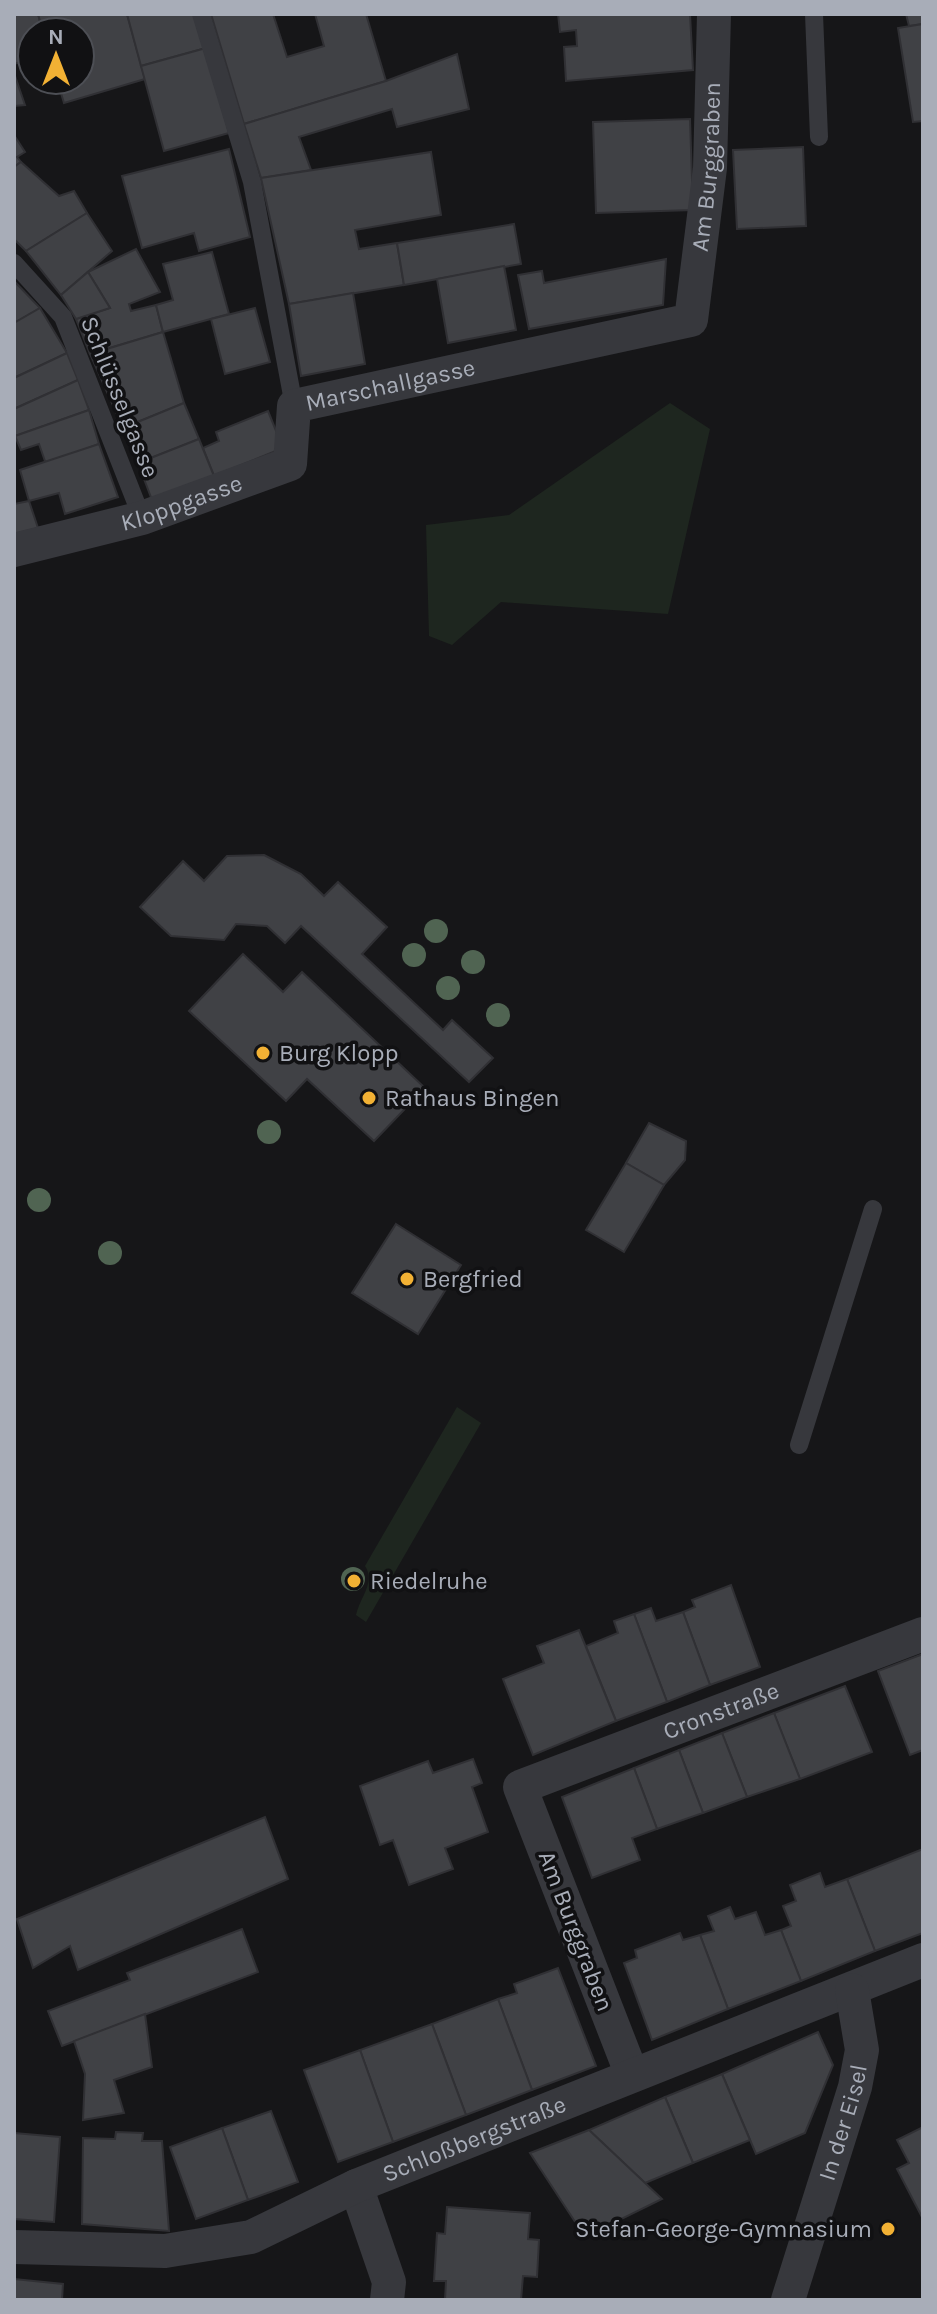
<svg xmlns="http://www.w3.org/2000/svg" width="937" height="2314" viewBox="0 0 937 2314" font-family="Karla,sans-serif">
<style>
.green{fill:#1e261f}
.building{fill:#404145;stroke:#303034;stroke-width:2}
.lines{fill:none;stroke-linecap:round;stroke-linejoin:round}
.service{stroke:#37383d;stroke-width:18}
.minor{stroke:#37383d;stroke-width:34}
.tree{fill:#506452}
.poi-dot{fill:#f2b134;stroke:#111113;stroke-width:3}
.labels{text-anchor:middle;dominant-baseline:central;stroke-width:7;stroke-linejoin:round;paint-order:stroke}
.street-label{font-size:24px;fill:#a8adb8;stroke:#111113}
.poi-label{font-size:24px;fill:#a8adb8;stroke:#111113;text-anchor:start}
</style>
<rect width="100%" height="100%" fill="#161618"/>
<g class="green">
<path d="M 670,403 L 710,429 L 668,614 L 501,602 L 452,645 L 429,636 L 426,525 L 509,515 Z"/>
<path d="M 457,1407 L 481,1423 L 366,1622 L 356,1615 C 360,1597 376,1582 365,1566 Z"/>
</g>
<g class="building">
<path d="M 14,14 L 38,14 L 43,32 L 32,32 L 32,59 L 14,64 Z"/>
<path d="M 38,14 L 127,14 L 145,79 L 64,103 L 57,80 L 80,80 L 80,32 L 43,32 Z"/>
<path d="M 127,14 L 196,14 L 206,48 L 141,66 Z"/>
<path d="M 211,14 L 273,14 L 287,57 L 324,46 L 315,14 L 366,14 L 386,81 L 244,124 Z"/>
<path d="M 558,14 L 690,14 L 693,70 L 566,81 L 564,47 L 577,46 L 576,30 L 560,32 Z"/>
<path d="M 906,14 L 923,14 L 923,24 L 909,26 Z"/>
<path d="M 923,24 L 923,121 L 913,122 L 898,28 Z"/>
<path d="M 206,48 L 229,133 L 164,151 L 141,66 Z"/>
<path d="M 457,54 L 469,109 L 397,127 L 392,109 L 299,137 L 311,170 L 261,178 L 244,124 L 386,81 Z"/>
<path d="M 14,73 L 25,105 L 14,106 Z"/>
<path d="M 690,119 L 693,210 L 596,213 L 593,122 Z"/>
<path d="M 14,135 L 25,152 L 17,157 L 21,162 L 14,167 Z"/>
<path d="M 803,147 L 806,226 L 737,229 L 733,150 Z"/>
<path d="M 229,149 L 250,237 L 199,251 L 194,233 L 142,248 L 122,176 Z"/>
<path d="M 431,152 L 441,215 L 355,230 L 359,249 L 397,243 L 404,285 L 289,304 L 261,178 Z"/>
<path d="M 21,162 L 59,196 L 74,191 L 87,213 L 26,251 L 14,239 L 14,167 Z"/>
<path d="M 87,213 L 112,251 L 61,295 L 26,251 Z"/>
<path d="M 514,224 L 521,264 L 404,285 L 397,243 Z"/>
<path d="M 136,249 L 160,292 L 129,304 L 131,311 L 156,305 L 163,332 L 90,354 L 76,319 L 110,308 L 88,272 Z"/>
<path d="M 212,252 L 229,314 L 163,332 L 156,305 L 173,300 L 163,264 Z"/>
<path d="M 666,259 L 663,305 L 529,329 L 518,275 L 542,271 L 544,283 Z"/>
<path d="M 504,266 L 516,330 L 448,343 L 437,279 Z"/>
<path d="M 88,272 L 110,308 L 76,319 L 61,295 Z"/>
<path d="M 14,281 L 40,308 L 14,323 Z"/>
<path d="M 353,293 L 365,364 L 301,376 L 289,304 Z"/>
<path d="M 40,308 L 67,353 L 14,378 L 14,323 Z"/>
<path d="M 255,308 L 270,362 L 225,374 L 211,319 Z"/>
<path d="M 163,332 L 184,403 L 123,428 L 90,354 Z"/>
<path d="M 67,353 L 78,380 L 14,409 L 14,378 Z"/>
<path d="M 78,380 L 89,410 L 15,436 L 14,409 Z"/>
<path d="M 184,403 L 199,439 L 138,463 L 123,428 Z"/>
<path d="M 89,410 L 99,444 L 46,464 L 39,444 L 21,450 L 15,436 Z"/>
<path d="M 268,411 L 283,448 L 214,476 L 203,448 L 219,441 L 216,432 Z"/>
<path d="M 199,439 L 214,476 L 152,500 L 138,463 Z"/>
<path d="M 99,444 L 118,497 L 65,514 L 59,493 L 29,501 L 20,470 Z"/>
<path d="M 29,501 L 38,528 L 14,534 L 14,504 Z"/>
<path d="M 264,855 L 301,874 L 324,896 L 338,882 L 387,927 L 362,954 L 443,1030 L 452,1020 L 493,1058 L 469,1082 L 301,926 L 285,943 L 267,926 L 236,924 L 224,940 L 171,936 L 140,907 L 183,861 L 204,881 L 227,856 Z"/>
<path d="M 243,954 L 283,992 L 302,972 L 425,1088 L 374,1141 L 307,1079 L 286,1101 L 189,1011 Z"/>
<path d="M 649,1123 L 686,1141 L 685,1160 L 664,1185 L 626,1163 Z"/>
<path d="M 626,1163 L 664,1185 L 624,1252 L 586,1230 Z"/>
<path d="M 396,1224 L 461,1265 L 418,1334 L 352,1293 Z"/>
<path d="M 731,1585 L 760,1667 L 710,1685 L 683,1612 L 695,1607 L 692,1600 Z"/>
<path d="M 651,1608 L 656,1621 L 683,1612 L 710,1685 L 667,1702 L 634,1614 Z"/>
<path d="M 634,1614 L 667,1702 L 616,1721 L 586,1646 L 618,1633 L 614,1621 Z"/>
<path d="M 579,1630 L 616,1721 L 533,1755 L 503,1679 L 544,1663 L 537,1646 Z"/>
<path d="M 923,1654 L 923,1750 L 910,1755 L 878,1671 Z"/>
<path d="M 845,1686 L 872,1752 L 800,1779 L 774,1713 Z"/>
<path d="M 774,1713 L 800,1779 L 747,1797 L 722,1733 Z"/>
<path d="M 722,1733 L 747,1797 L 703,1813 L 679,1750 Z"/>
<path d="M 679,1750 L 703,1813 L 657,1829 L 634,1768 Z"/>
<path d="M 473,1759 L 482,1783 L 472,1787 L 488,1832 L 445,1848 L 453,1869 L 409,1885 L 393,1840 L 380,1845 L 360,1786 L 428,1761 L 433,1773 Z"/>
<path d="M 634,1768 L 657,1829 L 632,1838 L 640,1860 L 592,1878 L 562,1797 Z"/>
<path d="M 265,1817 L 288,1879 L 78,1970 L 70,1946 L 33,1968 L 17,1919 Z"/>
<path d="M 923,1849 L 923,1933 L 875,1951 L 847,1879 Z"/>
<path d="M 820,1873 L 825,1887 L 847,1879 L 875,1951 L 801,1981 L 781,1930 L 791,1926 L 783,1906 L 796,1901 L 790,1885 Z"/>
<path d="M 730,1907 L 735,1919 L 756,1912 L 765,1935 L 781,1930 L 801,1981 L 728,2009 L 700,1935 L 714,1931 L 708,1916 Z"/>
<path d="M 242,1929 L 258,1972 L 62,2046 L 48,2011 L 130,1980 L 127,1973 Z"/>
<path d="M 680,1933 L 683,1940 L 700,1935 L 728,2009 L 652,2040 L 624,1963 L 637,1958 L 635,1950 Z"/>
<path d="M 558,1968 L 596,2066 L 532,2090 L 498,1999 L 517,1993 L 514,1984 Z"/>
<path d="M 498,1999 L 532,2090 L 466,2115 L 432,2024 Z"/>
<path d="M 145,2014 L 152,2067 L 114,2080 L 124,2113 L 83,2120 L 85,2074 L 74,2041 Z"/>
<path d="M 432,2024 L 466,2115 L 393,2142 L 360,2050 Z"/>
<path d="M 818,2032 L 833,2065 L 805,2133 L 756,2154 L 722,2074 Z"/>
<path d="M 360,2050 L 393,2142 L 338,2162 L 304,2070 Z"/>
<path d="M 722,2074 L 750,2140 L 693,2163 L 665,2097 Z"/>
<path d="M 665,2097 L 693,2163 L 645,2183 L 589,2130 Z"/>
<path d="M 271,2111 L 298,2182 L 248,2200 L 222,2128 Z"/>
<path d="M 923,2127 L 923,2219 L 897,2169 L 909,2163 L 897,2140 Z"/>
<path d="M 222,2128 L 248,2200 L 196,2219 L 170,2147 Z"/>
<path d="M 589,2130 L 662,2199 L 585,2237 L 530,2153 Z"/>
<path d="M 116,2132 L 143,2133 L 142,2141 L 162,2141 L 169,2231 L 82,2224 L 83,2138 L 115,2139 Z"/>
<path d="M 14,2133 L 60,2137 L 54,2222 L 14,2219 Z"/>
<path d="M 447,2207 L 530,2213 L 528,2239 L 539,2240 L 537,2277 L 523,2276 L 521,2300 L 445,2300 L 446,2281 L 434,2281 L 437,2233 L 445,2234 Z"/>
<path d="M 14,2279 L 63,2284 L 62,2300 L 14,2300 Z"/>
</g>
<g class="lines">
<g class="service">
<path d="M 201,14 L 252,182 L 294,406"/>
<path d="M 814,14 L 819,137"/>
<path d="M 14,263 L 63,317 L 142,518"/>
<path d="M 799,1445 L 873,1209"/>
</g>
<g class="minor">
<path id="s1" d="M 14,550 L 142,518 L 290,464 L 294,406 L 691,320 L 710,168 L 714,14"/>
<path id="s2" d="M 632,2075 L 520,1787 L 923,1634"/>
<path d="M 356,2186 L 389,2282 L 387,2300"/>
<path id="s3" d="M 14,2247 L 165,2251 L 251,2237 L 356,2186 L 923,1960"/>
<path id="s4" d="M 788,2300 L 855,2087 L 862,2050 L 852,1990"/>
</g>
</g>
<g class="tree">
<circle cx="436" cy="931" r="12"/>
<circle cx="414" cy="955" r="12"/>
<circle cx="473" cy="962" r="12"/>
<circle cx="448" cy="988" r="12"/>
<circle cx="498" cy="1015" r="12"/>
<circle cx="269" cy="1132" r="12"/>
<circle cx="39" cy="1200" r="12"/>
<circle cx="110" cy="1253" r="12"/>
<circle cx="353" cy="1579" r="12"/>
</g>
<g class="poi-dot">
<circle cx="263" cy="1053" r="8"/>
<circle cx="369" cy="1098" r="8"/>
<circle cx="407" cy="1279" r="8"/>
<circle cx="354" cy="1581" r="8"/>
<circle cx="888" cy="2229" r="8"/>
</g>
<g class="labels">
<g class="street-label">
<text stroke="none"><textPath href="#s1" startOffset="908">Am Burggraben</textPath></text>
<text stroke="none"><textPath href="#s1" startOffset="446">Marschallgasse</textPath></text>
<text transform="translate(120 397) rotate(68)">Schlüsselgasse</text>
<text stroke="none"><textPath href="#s1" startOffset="174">Kloppgasse</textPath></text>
<text stroke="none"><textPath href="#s2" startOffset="524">Cronstraße</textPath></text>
<text transform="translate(576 1931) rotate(69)">Am Burggraben</text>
<text stroke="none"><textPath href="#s4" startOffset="186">In der Eisel</textPath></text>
<text stroke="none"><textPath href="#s3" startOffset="482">Schloßbergstraße</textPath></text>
</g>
<g class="poi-label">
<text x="279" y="1053">Burg Klopp</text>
<text x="385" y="1098">Rathaus Bingen</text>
<text x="423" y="1279">Bergfried</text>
<text x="370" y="1581">Riedelruhe</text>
<text x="872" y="2229" text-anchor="end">Stefan-George-Gymnasium</text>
</g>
</g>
<rect width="937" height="2314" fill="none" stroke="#a8adb8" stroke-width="32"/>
<g transform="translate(56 56)"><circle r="38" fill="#111113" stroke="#4d4f55" stroke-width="2"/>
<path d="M0-6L14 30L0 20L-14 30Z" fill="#f2b134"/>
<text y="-12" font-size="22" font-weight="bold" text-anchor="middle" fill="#a8adb8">N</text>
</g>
</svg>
